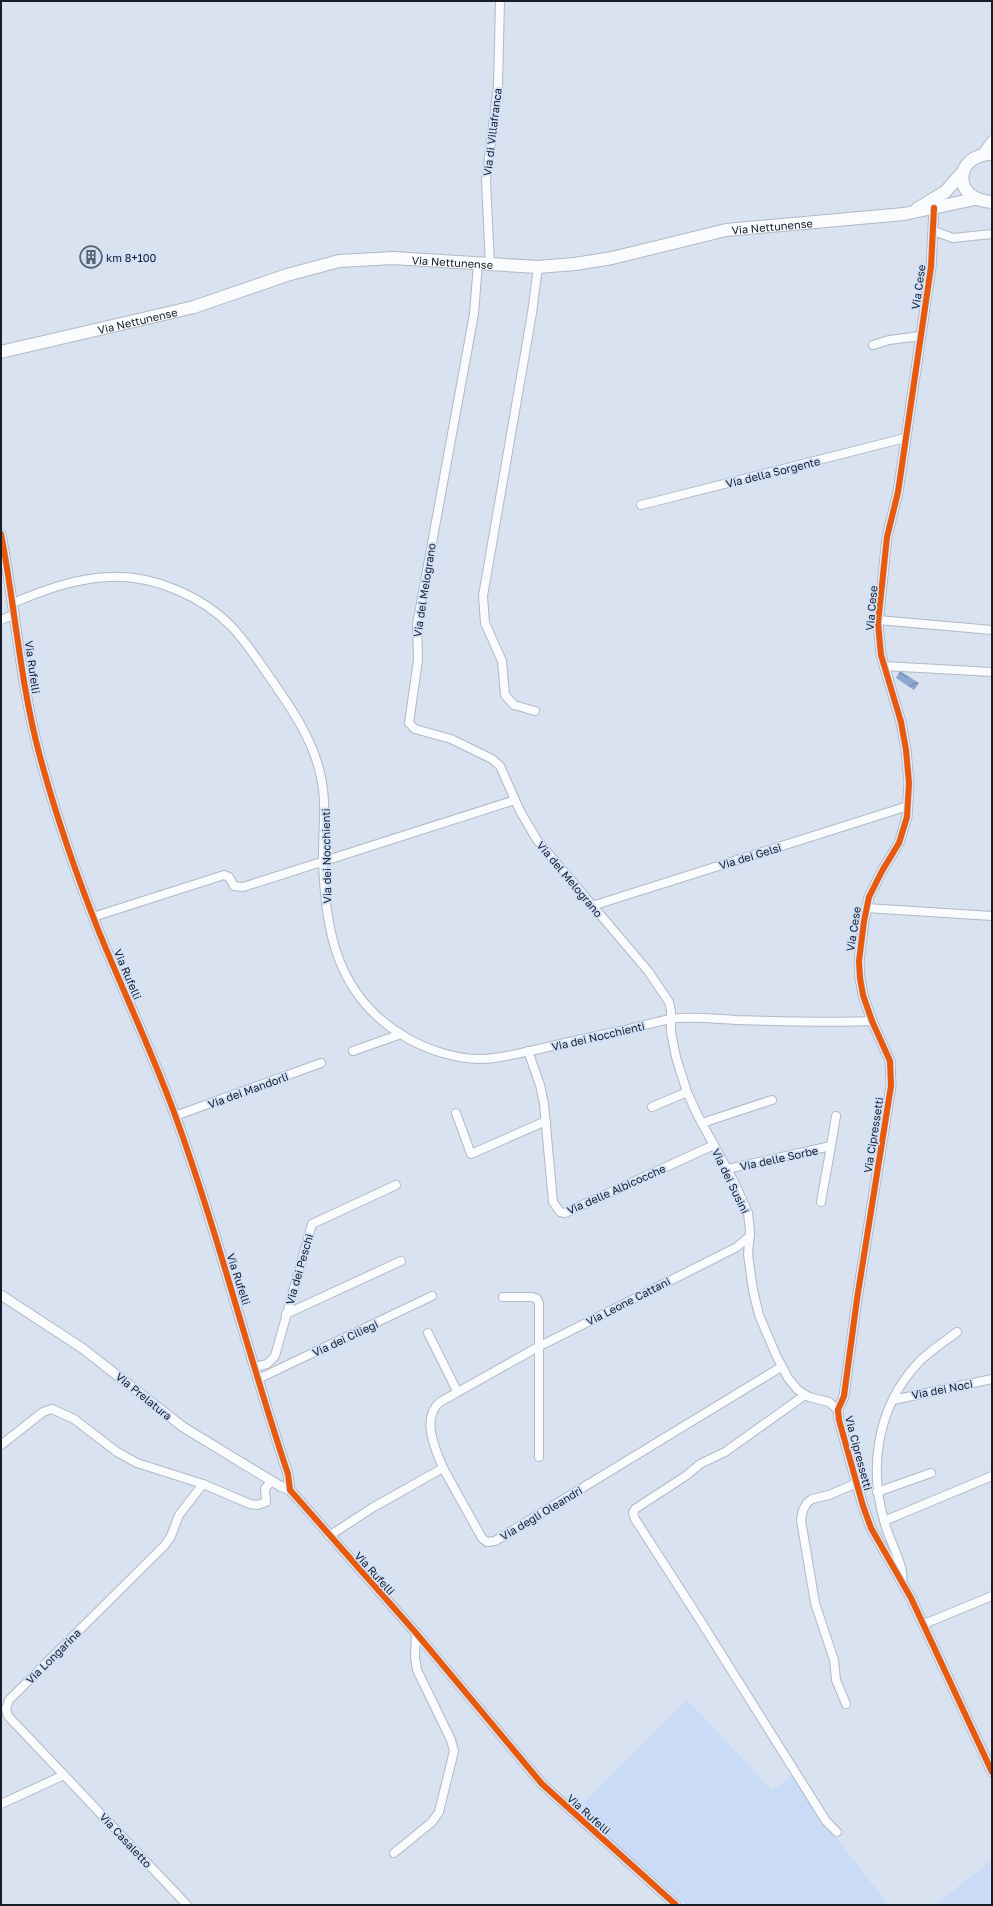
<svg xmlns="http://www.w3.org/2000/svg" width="993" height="1906" viewBox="0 0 993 1906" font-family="'Golos Text',sans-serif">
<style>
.built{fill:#cadbf7}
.water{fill:url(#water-waves)}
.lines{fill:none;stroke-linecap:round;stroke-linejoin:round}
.minor-casing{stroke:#b1b9c5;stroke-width:10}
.tertiary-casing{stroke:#b1b9c5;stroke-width:11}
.primary-casing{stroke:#b1b9c5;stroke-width:14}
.minor{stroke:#f9fbfd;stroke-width:8}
.tertiary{stroke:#f9fbfd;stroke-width:9}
.primary{stroke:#f9fbfd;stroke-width:12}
.cycleway-casing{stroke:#d0e0f9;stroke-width:8}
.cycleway{stroke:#e8590c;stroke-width:6}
.labels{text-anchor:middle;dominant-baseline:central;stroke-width:3.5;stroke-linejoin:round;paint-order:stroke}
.street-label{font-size:11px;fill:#161d28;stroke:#d0e0f9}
.poi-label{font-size:11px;fill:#161d28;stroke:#d0e0f9;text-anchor:start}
</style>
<defs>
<pattern id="water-waves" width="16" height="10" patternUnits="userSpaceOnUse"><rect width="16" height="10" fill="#8da6d1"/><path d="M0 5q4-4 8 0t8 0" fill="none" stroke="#7287aa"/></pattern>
</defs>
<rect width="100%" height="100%" fill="#d9e2f0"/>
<g class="built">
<path d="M 687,1700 L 772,1790 L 792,1776 L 824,1823 L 889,1905 L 686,1905 L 576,1809 Z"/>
<path d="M 992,1860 L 992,1905 L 935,1905 Z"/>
</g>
<path class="water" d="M 900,671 L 919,683 L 914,690 L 896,678 Z"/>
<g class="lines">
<g class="minor-casing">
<g id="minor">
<path d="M 980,156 L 992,140"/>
<path d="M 934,231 L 953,238 L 992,234"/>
<path d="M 478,263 L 474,314 L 417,625 L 418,660 L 409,723 L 415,729 L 451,739 L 492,759 L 500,766 L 520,811 L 537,840 L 648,971 L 669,1002 L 671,1011 L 671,1032 L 676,1057 L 687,1092 L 698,1116 L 734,1182 L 748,1213 L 750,1231 L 748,1254 L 753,1290 L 759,1315 L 776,1355 L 788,1378 L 798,1390 L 809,1397 L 829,1402 L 838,1410"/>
<path d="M 490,264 L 486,181 L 498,85 L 500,1"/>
<path d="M 873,345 L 889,340 L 921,336"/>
<path d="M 641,505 L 905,438"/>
<path d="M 13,603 C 44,590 76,578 110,577 C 153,575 202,596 232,627 C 247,643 259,662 271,679 C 291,708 312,738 320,773 C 327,800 323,827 323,855 C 324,930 337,998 407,1038 C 428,1050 456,1059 480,1059 C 500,1059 520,1053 539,1049 C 567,1042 596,1036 625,1030 C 640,1026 656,1022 671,1019 C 692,1016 715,1019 736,1020 C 781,1021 827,1023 872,1021"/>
<path d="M 1,620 L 15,614"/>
<path d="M 878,620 L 992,630"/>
<path d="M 884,666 L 992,672"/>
<path d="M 535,711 L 514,705 L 505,695 L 502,661 L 485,623 L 483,596 L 532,313 L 538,267"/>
<path d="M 592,906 L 908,806"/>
<path d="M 866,908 L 992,916"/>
<path d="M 93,917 L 224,875 L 229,877 L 234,886 L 243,887 L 515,800"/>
<path d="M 353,1051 L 401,1034"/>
<path d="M 528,1051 L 540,1085 L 544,1104 L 553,1202 L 560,1212 L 565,1213 L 714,1145"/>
<path d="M 652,1107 L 687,1092"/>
<path d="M 456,1113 L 471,1154 L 546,1121"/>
<path d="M 175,1116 L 321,1063"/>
<path d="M 702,1123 L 772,1100"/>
<path d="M 831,1146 L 836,1116"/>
<path d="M 727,1169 L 831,1146 L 821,1202"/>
<path d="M 503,1297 L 532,1297 L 537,1299 L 539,1303 L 539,1457"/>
<path d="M 286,1314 L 401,1261"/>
<path d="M 428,1333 L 457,1391"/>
<path d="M 254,1367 L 267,1364 L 275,1356 L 312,1224 L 396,1185"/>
<path d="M 258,1379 L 432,1296"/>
<path d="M 805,1395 L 725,1452 L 700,1464 L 687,1475 L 635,1509 L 633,1513 L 635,1519 L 693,1609 L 826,1821 L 837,1832"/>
<path d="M 893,1400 L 992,1379"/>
<path d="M 1,1445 L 43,1412 L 52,1409 L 74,1419 L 117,1452 L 137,1463 L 203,1484 L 250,1504 L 257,1505 L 266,1502 L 265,1489 L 271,1481"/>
<path d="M 443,1468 C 435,1449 421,1418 440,1402 L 538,1347 L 737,1247 L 750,1236"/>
<path d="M 877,1492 L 931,1473"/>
<path d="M 884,1521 L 992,1476"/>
<path d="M 329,1536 L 372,1508 L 443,1468 L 482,1538 L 487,1542 L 495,1541 L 781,1367"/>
<path d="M 902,1581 C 905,1568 891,1543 887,1530 C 867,1472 876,1407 919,1362 C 930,1351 944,1342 957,1332"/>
<path d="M 924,1624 L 992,1596"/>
<path d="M 846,1704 L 836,1680 L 834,1660 L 815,1603 L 801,1520 L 803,1510 L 807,1503 L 812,1499 L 829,1495 L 857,1483"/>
<path d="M 64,1775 L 187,1905"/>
<path d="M 1,1804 L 64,1775 L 8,1716 L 6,1709 L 9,1700 L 165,1545 L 171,1536 L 179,1515 L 203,1484"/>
<path d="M 394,1853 L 432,1822 L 439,1812 L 454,1751 L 451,1740 L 417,1670 L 415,1657 L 416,1633"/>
</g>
</g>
<g class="tertiary-casing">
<g id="tertiary">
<path d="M 934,208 L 931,267 L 898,492 L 887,537 L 878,623 L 881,655 L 901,722 L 906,750 L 909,783 L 907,817 L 899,843 L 882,871 L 869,897 L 864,921 L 859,961 L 860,978 L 863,995 L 872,1021 L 890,1061 L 891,1086 L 857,1299 L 844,1396 L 838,1410 L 839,1420 L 863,1506 L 871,1528 L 911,1598 L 992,1772"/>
<path d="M 1,534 C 15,606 20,681 39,753 C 55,813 76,874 99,932 C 124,993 152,1052 175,1115 C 218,1233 248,1355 288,1474 L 290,1490 L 416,1633 L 542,1784 L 676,1905"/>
<path d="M 1,1295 L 82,1348 L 183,1427 L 280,1486 L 290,1490"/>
</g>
</g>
<g class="primary-casing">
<g id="primary">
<path d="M 992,154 C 954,154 951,200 992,202"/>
<path d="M 917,209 L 945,192 L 961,174"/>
<path id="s1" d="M 1,352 L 194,307 L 287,275 L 339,261 L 393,258 L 538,267 L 575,264 L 612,258 L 726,230 L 904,214 L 975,199"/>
</g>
</g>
<use href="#minor" class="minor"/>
<use href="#tertiary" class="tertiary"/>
<use href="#primary" class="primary"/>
<g class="cycleway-casing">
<g id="cycleway">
<path d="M 934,208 L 931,267 L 898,492 L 887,537 L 878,623 L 881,655 L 901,722 L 906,750 L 909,783 L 907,817 L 899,843 L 882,871 L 869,897 L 864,921 L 859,961 L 860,978 L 863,995 L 872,1021 L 890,1061 L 891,1086 L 857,1299 L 844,1396 L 838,1410 L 839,1420 L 863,1506 L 871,1528 L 911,1598 L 992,1772"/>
<path d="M 1,534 C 15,606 20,681 39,753 C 55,813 76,874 99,932 C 124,993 152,1052 175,1115 C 218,1233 248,1355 288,1474 L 290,1490 L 416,1633 L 542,1784 L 676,1905"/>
</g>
</g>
<use href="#cycleway" class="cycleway"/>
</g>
<defs>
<g id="building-ring" transform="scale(1.15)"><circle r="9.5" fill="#d0e0f9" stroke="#5a626e" stroke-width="1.5"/><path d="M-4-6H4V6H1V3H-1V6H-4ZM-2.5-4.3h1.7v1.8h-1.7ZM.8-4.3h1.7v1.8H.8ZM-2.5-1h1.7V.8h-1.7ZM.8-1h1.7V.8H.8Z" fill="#5a626e"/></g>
</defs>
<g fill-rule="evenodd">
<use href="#building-ring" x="91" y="257"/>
</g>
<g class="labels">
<g class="street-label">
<text transform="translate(492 132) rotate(-83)">Via di Villafranca</text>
<text stroke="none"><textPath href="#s1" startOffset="788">Via Nettunense</textPath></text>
<text stroke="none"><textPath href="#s1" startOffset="464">Via Nettunense</textPath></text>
<text transform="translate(918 287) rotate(-82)">Via Cese</text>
<text stroke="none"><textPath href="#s1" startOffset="140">Via Nettunense</textPath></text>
<text transform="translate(773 472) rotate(-14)">Via della Sorgente</text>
<text transform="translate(424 590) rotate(-81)">Via del Melograno</text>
<text transform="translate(871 608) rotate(-85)">Via Cese</text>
<text transform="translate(33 667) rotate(82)">Via Rufelli</text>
<text transform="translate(326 856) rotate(-91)">Via dei Nocchienti</text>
<text transform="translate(750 856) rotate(-17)">Via dei Gelsi</text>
<text transform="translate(570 879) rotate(50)">Via del Melograno</text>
<text transform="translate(853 929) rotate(-81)">Via Cese</text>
<text transform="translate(128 974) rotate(67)">Via Rufelli</text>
<text transform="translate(598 1036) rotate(-13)">Via dei Nocchienti</text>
<text transform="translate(248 1090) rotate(-20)">Via dei Mandorli</text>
<text transform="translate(873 1135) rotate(-81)">Via Cipressetti</text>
<text transform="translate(779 1158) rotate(-12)">Via delle Sorbe</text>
<text transform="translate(731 1181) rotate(64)">Via dei Susini</text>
<text transform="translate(616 1189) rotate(-24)">Via delle Albicocche</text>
<text transform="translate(299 1269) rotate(-74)">Via dei Peschi</text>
<text transform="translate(239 1279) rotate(72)">Via Rufelli</text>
<text transform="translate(628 1301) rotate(-27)">Via Leone Cattani</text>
<text transform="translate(345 1338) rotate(-25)">Via dei Ciliegi</text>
<text transform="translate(942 1389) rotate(-11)">Via dei Noci</text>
<text transform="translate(144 1396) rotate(39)">Via Prelatura</text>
<text transform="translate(859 1453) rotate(75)">Via Cipressetti</text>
<text transform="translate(541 1513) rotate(-31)">Via degli Oleandri</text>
<text transform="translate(375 1573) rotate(48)">Via Rufelli</text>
<text transform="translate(53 1656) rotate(-45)">Via Longarina</text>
<text transform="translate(589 1814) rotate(42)">Via Rufelli</text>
<text transform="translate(126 1840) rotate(47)">Via Casaletto</text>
</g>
<g class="poi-label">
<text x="106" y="257">km 8+100</text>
</g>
</g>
<rect width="993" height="1906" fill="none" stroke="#161d28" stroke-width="4"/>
</svg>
